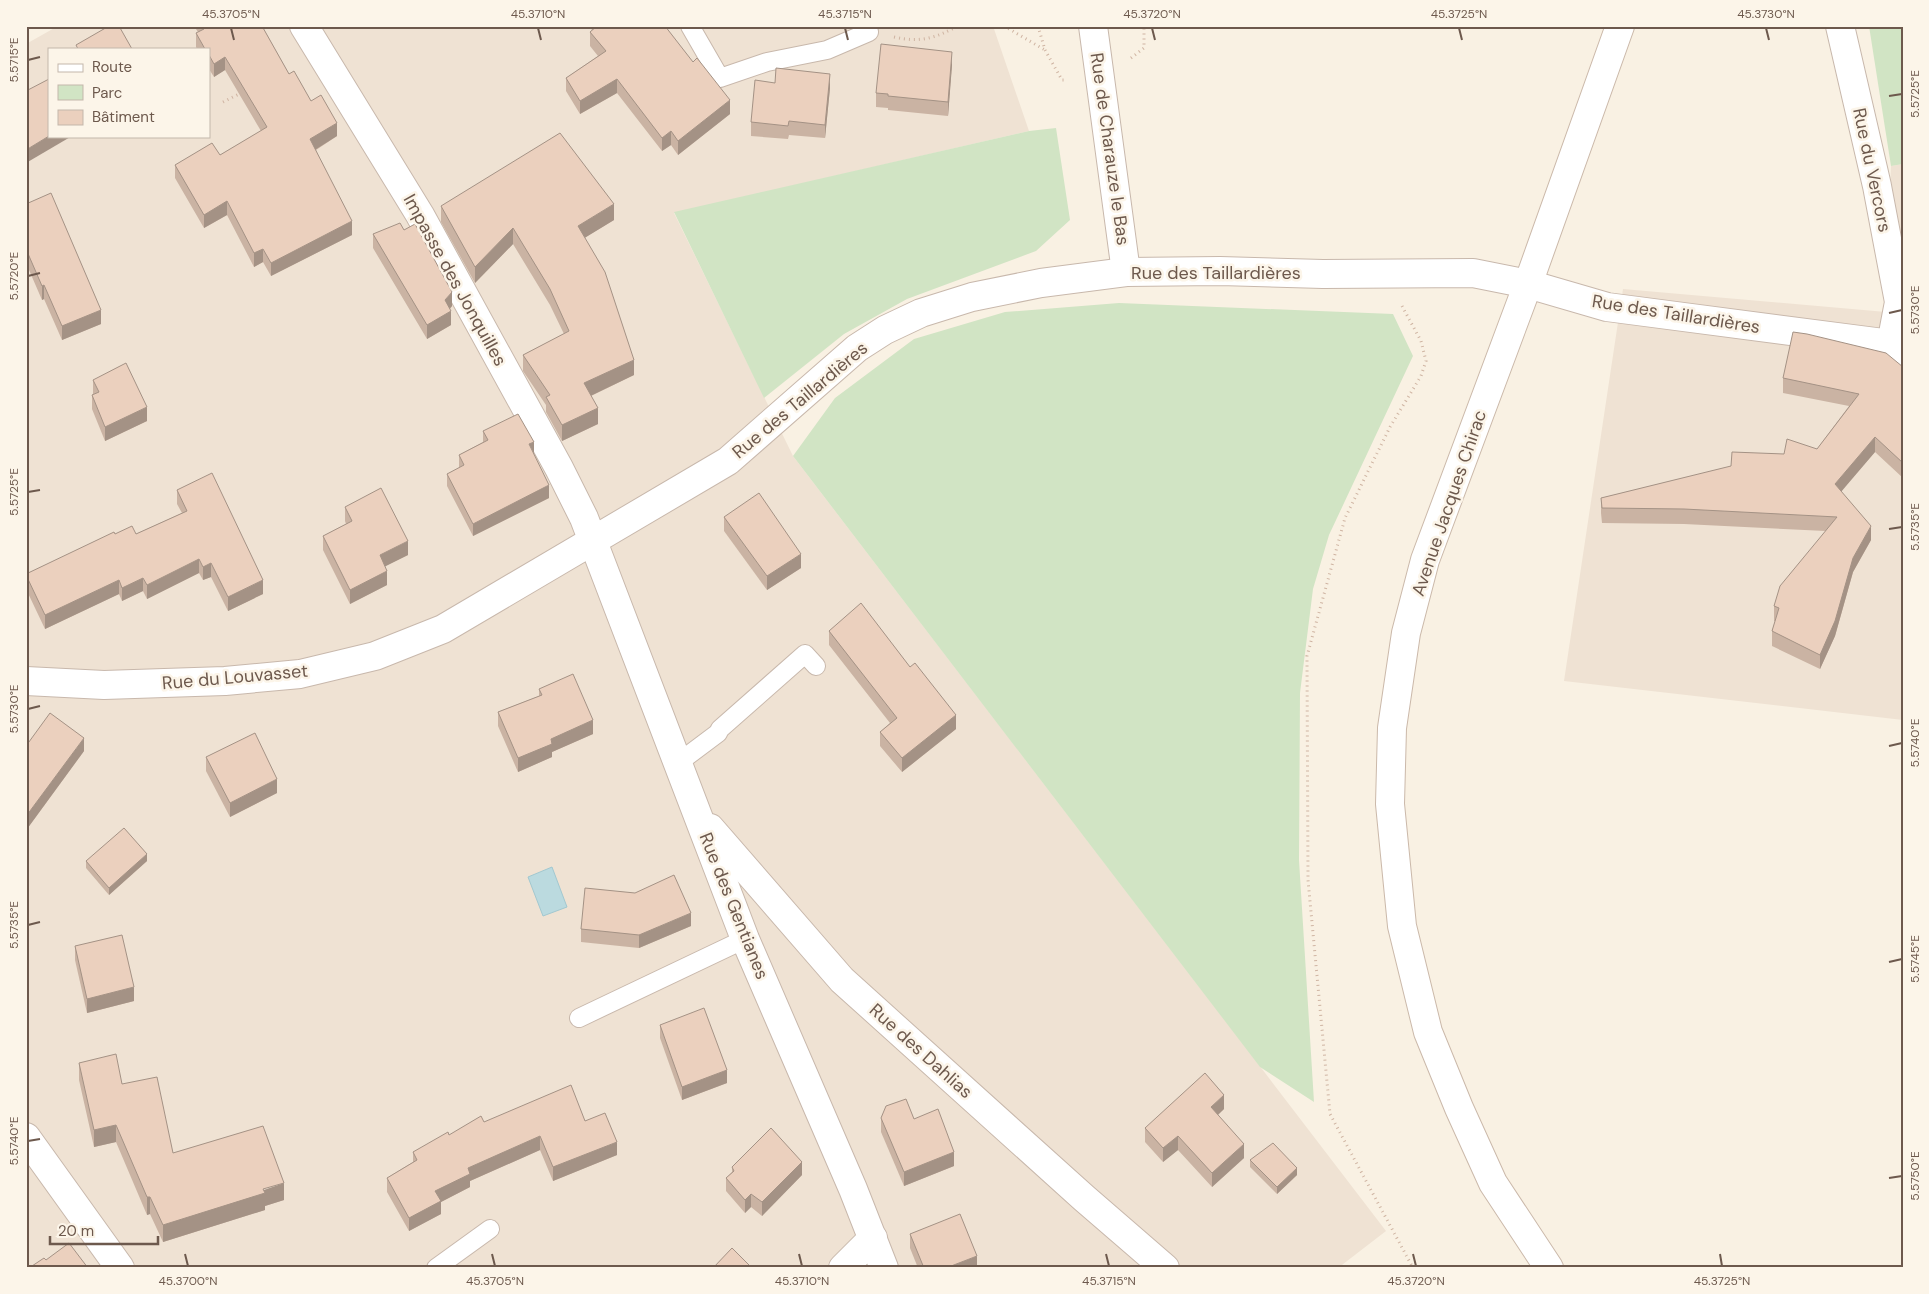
<svg xmlns="http://www.w3.org/2000/svg" width="1929" height="1294" viewBox="0 0 1929 1294" font-family="'DM Sans',sans-serif">
<style>
.residential{fill:#efe2d3;fill-rule:evenodd}
.green{fill:#d1e4c4}
.water{fill:#bbdadf;stroke:#a2c8d0}
.lines{fill:none;stroke-linecap:round;stroke-linejoin:round}
.lane-casing{stroke:#c8b8ac;stroke-width:20}
.street-casing{stroke:#c8b8ac;stroke-width:30}
.secondary-casing{stroke:#cbb9aa;stroke-width:30}
.path{stroke:#cfb4a2;stroke-width:3;stroke-dasharray:1 4;stroke-linecap:butt}
.lane{stroke:#fff;stroke-width:18}
.street{stroke:#fff;stroke-width:28}
.secondary{stroke:#fff;stroke-width:28}
.wall{fill:#cab3a3}
.shaded-wall{fill:#a49285}
.building{fill:#ebd0be;stroke:#a49285}
.ticks{fill:none;stroke:#6d594d;stroke-width:2}
.labels{text-anchor:middle;dominant-baseline:central;stroke-width:5;stroke-linejoin:round;paint-order:stroke}
.street-label{font-size:18px;fill:#6d594d;stroke:#fcf5e9}
.neatline{fill:none;stroke:#6d594d;stroke-width:2}
.ticks-label{font-size:12px;text-anchor:middle;fill:#6d594d}
</style>
<rect width="100%" height="100%" fill="#f9f1e3"/>
<g class="residential">
<path d="M 58,26 L 993,26 L 1029,131 L 674,213 L 793,456 L 1386,1231 L 1338,1268 L 26,1268 L 26,44 ZM 49,49 L 209,49 L 209,136 L 49,136 Z"/>
<path d="M 1903,164 L 1903,720 L 1564,681 L 1623,289 L 1886,312 L 1891,166 Z"/>
</g>
<g class="green">
<path d="M 1869,26 L 1903,26 L 1903,164 L 1891,166 Z"/>
<path d="M 1056,128 L 1070,220 L 1036,251 L 907,299 L 844,334 L 764,398 L 674,212 L 1029,131 Z"/>
<path d="M 1119,303 L 1393,314 L 1413,356 L 1329,535 L 1313,589 L 1300,693 L 1299,860 L 1314,1102 L 1260,1067 L 793,456 L 835,398 L 914,339 L 1005,312 Z"/>
</g>
<path class="water" d="M 552,867 L 567,907 L 543,916 L 528,877 Z"/>
<g class="lines">
<g class="lane-casing">
<g id="lane">
<path d="M 690,26 L 720,78 L 767,62 L 827,50 L 869,32 L 867,26"/>
<path d="M 678,763 L 718,733 L 720,729 L 805,654 L 816,666"/>
<path d="M 579,1018 L 745,939"/>
<path d="M 436,1268 L 490,1229"/>
</g>
</g>
<g class="street-casing">
<g id="street">
<path d="M 304,26 L 420,215 L 559,468 L 584,518 L 745,939 L 853,1189 L 884,1268"/>
<path d="M 1093,26 L 1126,272"/>
<path d="M 1840,26 L 1877,186 L 1899,302 L 1891,344"/>
<path d="M 26,681 L 104,685 L 225,681 L 300,674 L 375,656 L 443,629 L 728,461 L 857,348 L 885,330 L 921,313 L 972,297 L 1041,283 L 1126,272 L 1220,271 L 1323,274 L 1473,273 L 1528,284 L 1607,307 L 1891,344 L 1903,360"/>
<path d="M 710,828 L 842,980 L 1084,1198 L 1165,1268"/>
<path d="M 26,1137 L 120,1268"/>
<path d="M 843,1268 L 873,1238"/>
</g>
</g>
<g class="secondary-casing">
<path id="secondary" d="M 1549,1268 L 1493,1183 L 1459,1108 L 1428,1032 L 1402,926 L 1390,804 L 1392,728 L 1406,633 L 1425,560 L 1528,284 L 1620,26"/>
</g>
<g class="path">
<path d="M 1004,26 L 1045,50"/>
<path d="M 1038,26 L 1045,50 L 1062,80 L 1067,80"/>
<path d="M 894,37 C 921,43 935,38 958,26"/>
<path d="M 1131,58 L 1144,48 L 1144,26"/>
<path d="M 223,102 L 243,92"/>
<path d="M 1402,306 L 1421,341 L 1426,361 L 1421,376 L 1390,427 L 1345,518 L 1307,656 L 1308,880 L 1330,1114 L 1413,1268"/>
</g>
<use href="#lane" class="lane"/>
<use href="#street" class="street"/>
<use href="#secondary" class="secondary"/>
</g>
<g class="wall">
<path d="M 194,26 L 262,26 L 289,74 L 311,101 L 337,136 L 316,150 L 352,235 L 271,276 L 263,262 L 254,267 L 227,215 L 204,228 L 175,178 L 175,165 L 220,155 L 261,131 L 225,70 L 214,77 L 209,69 L 209,49 L 197,49 L 196,47 L 196,33 L 198,32 Z"/>
<path d="M 589,26 L 665,26 L 730,114 L 678,155 L 671,145 L 662,151 L 617,93 L 580,114 L 566,91 L 566,78 L 598,56 L 590,46 L 590,32 L 592,30 Z"/>
<path d="M 952,65 L 948,116 L 888,110 L 888,108 L 876,107 L 876,93 Z"/>
<path d="M 830,88 L 825,138 L 789,135 L 788,139 L 751,136 L 751,122 Z"/>
<path d="M 26,204 L 101,324 L 62,340 L 44,299 L 42,300 L 26,263 Z"/>
<path d="M 441,206 L 614,220 L 584,238 L 634,375 L 591,396 L 598,424 L 562,441 L 546,412 L 546,405 L 523,371 L 523,355 L 564,334 L 550,305 L 513,244 L 475,283 L 441,222 Z"/>
<path d="M 404,230 L 452,306 L 450,309 L 451,325 L 427,339 L 373,248 L 373,234 Z"/>
<path d="M 1903,367 L 1903,478 L 1875,452 L 1841,491 L 1871,540 L 1853,572 L 1835,636 L 1820,669 L 1772,646 L 1772,631 L 1775,621 L 1774,621 L 1774,606 L 1826,531 L 1684,524 L 1602,523 L 1601,513 L 1601,498 L 1784,454 L 1817,449 L 1849,406 L 1783,393 L 1783,378 Z"/>
<path d="M 93,380 L 147,421 L 105,441 L 92,409 L 92,395 L 93,394 Z"/>
<path d="M 483,431 L 534,454 L 549,498 L 473,536 L 447,486 L 447,474 L 459,468 L 459,455 L 483,442 Z"/>
<path d="M 177,490 L 263,594 L 228,611 L 211,577 L 203,580 L 199,573 L 147,599 L 143,591 L 122,601 L 119,594 L 45,629 L 26,589 L 26,574 L 115,534 L 136,534 L 182,513 L 177,504 Z"/>
<path d="M 345,507 L 408,555 L 385,566 L 387,585 L 350,604 L 323,550 L 323,536 L 346,524 L 345,521 Z"/>
<path d="M 724,517 L 801,568 L 767,590 L 724,531 Z"/>
<path d="M 829,631 L 910,667 L 956,729 L 902,772 L 880,746 L 880,732 L 890,723 L 829,645 Z"/>
<path d="M 539,689 L 593,734 L 552,752 L 552,757 L 518,772 L 498,726 L 498,712 L 539,696 Z"/>
<path d="M 26,746 L 84,751 L 27,829 L 26,828 Z"/>
<path d="M 206,757 L 277,793 L 230,817 L 206,771 Z"/>
<path d="M 86,861 L 147,861 L 109,895 L 86,868 Z"/>
<path d="M 691,926 L 639,948 L 581,942 L 581,929 Z"/>
<path d="M 75,946 L 134,1001 L 87,1013 L 75,960 Z"/>
<path d="M 660,1025 L 727,1083 L 682,1100 L 660,1038 Z"/>
<path d="M 79,1063 L 122,1084 L 173,1153 L 284,1200 L 265,1206 L 265,1210 L 163,1242 L 150,1214 L 147,1215 L 116,1142 L 94,1147 L 79,1080 Z"/>
<path d="M 1224,1109 L 1218,1115 L 1244,1158 L 1212,1187 L 1178,1150 L 1163,1162 L 1145,1142 L 1145,1128 Z"/>
<path d="M 881,1118 L 914,1119 L 954,1166 L 904,1186 L 881,1132 Z"/>
<path d="M 585,1121 L 617,1155 L 553,1181 L 540,1150 L 470,1181 L 470,1187 L 441,1202 L 441,1214 L 409,1231 L 387,1192 L 387,1178 L 413,1162 L 413,1152 L 484,1122 Z"/>
<path d="M 1250,1160 L 1297,1175 L 1277,1194 L 1250,1167 Z"/>
<path d="M 732,1167 L 802,1175 L 762,1216 L 751,1207 L 745,1213 L 726,1191 L 726,1178 L 732,1172 Z"/>
<path d="M 910,1234 L 977,1268 L 918,1268 L 910,1248 Z"/>
</g>
<g class="shaded-wall">
<path d="M 952,52 L 952,65 L 948,116 L 948,102 Z"/>
<path d="M 225,57 L 225,70 L 214,77 L 214,64 Z"/>
<path d="M 830,74 L 830,88 L 825,138 L 825,125 Z"/>
<path d="M 617,79 L 617,93 L 580,114 L 580,101 Z"/>
<path d="M 730,100 L 730,114 L 678,155 L 678,141 Z"/>
<path d="M 337,123 L 337,136 L 310,153 L 310,139 Z"/>
<path d="M 671,131 L 671,145 L 662,151 L 662,138 Z"/>
<path d="M 49,136 L 72,136 L 26,163 L 26,150 Z"/>
<path d="M 227,201 L 227,215 L 204,228 L 204,215 Z"/>
<path d="M 614,204 L 614,220 L 578,242 L 578,226 Z"/>
<path d="M 352,221 L 352,235 L 271,276 L 271,263 Z"/>
<path d="M 513,228 L 513,244 L 475,283 L 475,267 Z"/>
<path d="M 263,249 L 263,262 L 254,267 L 254,253 Z"/>
<path d="M 44,285 L 44,299 L 42,300 L 42,286 Z"/>
<path d="M 452,292 L 452,306 L 445,314 L 445,300 Z"/>
<path d="M 101,310 L 101,324 L 62,340 L 62,326 Z"/>
<path d="M 451,311 L 451,325 L 427,339 L 427,325 Z"/>
<path d="M 634,360 L 634,375 L 584,399 L 584,383 Z"/>
<path d="M 147,407 L 147,421 L 105,441 L 105,427 Z"/>
<path d="M 598,408 L 598,424 L 562,441 L 562,425 Z"/>
<path d="M 1875,437 L 1875,452 L 1835,499 L 1835,484 Z"/>
<path d="M 534,442 L 534,454 L 529,444 Z"/>
<path d="M 549,485 L 549,498 L 473,536 L 473,524 Z"/>
<path d="M 1871,526 L 1871,540 L 1853,572 L 1835,636 L 1820,669 L 1820,655 L 1853,558 Z"/>
<path d="M 408,541 L 408,555 L 380,569 L 380,555 Z"/>
<path d="M 801,554 L 801,568 L 767,590 L 767,576 Z"/>
<path d="M 199,559 L 199,573 L 147,599 L 147,585 Z"/>
<path d="M 211,563 L 211,577 L 203,580 L 203,567 Z"/>
<path d="M 387,571 L 387,585 L 350,604 L 350,590 Z"/>
<path d="M 143,578 L 143,591 L 122,601 L 122,588 Z"/>
<path d="M 119,580 L 119,594 L 45,629 L 45,615 Z"/>
<path d="M 263,580 L 263,594 L 228,611 L 228,597 Z"/>
<path d="M 956,715 L 956,729 L 902,772 L 902,758 Z"/>
<path d="M 593,720 L 593,734 L 552,752 L 552,757 L 518,772 L 518,758 L 551,739 Z"/>
<path d="M 84,738 L 84,751 L 27,829 L 27,815 Z"/>
<path d="M 277,779 L 277,793 L 230,817 L 230,803 Z"/>
<path d="M 147,854 L 147,861 L 109,895 L 109,888 Z"/>
<path d="M 691,913 L 691,926 L 639,948 L 639,935 Z"/>
<path d="M 134,987 L 134,1001 L 87,1013 L 87,999 Z"/>
<path d="M 727,1070 L 727,1083 L 682,1100 L 682,1087 Z"/>
<path d="M 1224,1095 L 1224,1109 L 1211,1121 L 1211,1107 Z"/>
<path d="M 116,1125 L 116,1142 L 94,1147 L 94,1130 Z"/>
<path d="M 540,1136 L 540,1150 L 470,1181 L 470,1187 L 441,1202 L 441,1214 L 409,1231 L 409,1218 L 435,1191 L 468,1168 Z"/>
<path d="M 1178,1136 L 1178,1150 L 1163,1162 L 1163,1148 Z"/>
<path d="M 617,1142 L 617,1155 L 553,1181 L 553,1167 Z"/>
<path d="M 1244,1144 L 1244,1158 L 1212,1187 L 1212,1173 Z"/>
<path d="M 954,1152 L 954,1166 L 904,1186 L 904,1172 Z"/>
<path d="M 802,1162 L 802,1175 L 762,1216 L 762,1202 Z"/>
<path d="M 1297,1168 L 1297,1175 L 1277,1194 L 1277,1187 Z"/>
<path d="M 284,1183 L 284,1200 L 265,1206 L 265,1210 L 163,1242 L 163,1225 Z"/>
<path d="M 751,1194 L 751,1207 L 745,1213 L 745,1200 Z"/>
<path d="M 147,1197 L 150,1197 L 150,1214 L 147,1215 Z"/>
<path d="M 977,1256 L 977,1268 L 946,1268 Z"/>
</g>
<g class="building">
<path d="M 109,26 L 119,26 L 132,49 L 78,49 L 76,45 Z"/>
<path d="M 202,26 L 262,26 L 289,74 L 294,71 L 311,101 L 321,95 L 337,123 L 310,139 L 352,221 L 271,263 L 263,249 L 254,253 L 227,201 L 204,215 L 175,165 L 212,143 L 220,155 L 267,127 L 225,57 L 214,64 L 209,55 L 209,49 L 205,49 L 196,33 L 204,29 Z"/>
<path d="M 597,26 L 665,26 L 693,62 L 697,58 L 730,100 L 678,141 L 671,131 L 662,138 L 617,79 L 580,101 L 566,78 L 606,51 L 590,32 Z"/>
<path d="M 881,44 L 952,52 L 948,102 L 888,96 L 888,94 L 876,93 Z"/>
<path d="M 776,68 L 830,74 L 825,125 L 789,121 L 788,126 L 751,122 L 755,80 L 775,83 Z"/>
<path d="M 49,79 L 49,136 L 26,150 L 26,91 Z"/>
<path d="M 560,133 L 614,204 L 578,226 L 605,272 L 634,360 L 584,383 L 598,408 L 562,425 L 546,397 L 550,395 L 523,355 L 569,331 L 550,289 L 513,228 L 475,267 L 441,206 Z"/>
<path d="M 51,193 L 101,310 L 62,326 L 44,285 L 42,286 L 26,249 L 26,204 Z"/>
<path d="M 400,223 L 404,230 L 415,224 L 452,292 L 445,300 L 451,311 L 427,325 L 373,234 Z"/>
<path d="M 1793,332 L 1807,334 L 1886,353 L 1903,367 L 1903,463 L 1875,437 L 1835,484 L 1871,526 L 1853,558 L 1835,621 L 1820,655 L 1772,631 L 1779,608 L 1774,606 L 1780,586 L 1837,517 L 1684,509 L 1602,508 L 1601,498 L 1731,466 L 1732,452 L 1784,454 L 1787,439 L 1817,449 L 1859,394 L 1783,378 Z"/>
<path d="M 126,363 L 147,407 L 105,427 L 92,395 L 99,392 L 93,380 Z"/>
<path d="M 518,414 L 534,442 L 529,444 L 549,485 L 473,524 L 447,474 L 464,465 L 459,455 L 488,440 L 483,431 Z"/>
<path d="M 212,473 L 263,580 L 228,597 L 211,563 L 203,567 L 199,559 L 147,585 L 143,578 L 122,588 L 119,580 L 45,615 L 26,575 L 26,574 L 114,532 L 115,534 L 132,526 L 136,534 L 187,511 L 177,490 Z"/>
<path d="M 381,488 L 408,541 L 380,555 L 387,571 L 350,590 L 323,536 L 352,521 L 345,507 Z"/>
<path d="M 759,493 L 801,554 L 767,576 L 724,517 Z"/>
<path d="M 861,603 L 910,667 L 915,663 L 956,715 L 902,758 L 880,732 L 897,718 L 829,631 Z"/>
<path d="M 573,674 L 593,720 L 551,739 L 552,744 L 518,758 L 498,712 L 542,695 L 539,689 Z"/>
<path d="M 50,713 L 84,738 L 27,815 L 26,814 L 26,746 Z"/>
<path d="M 255,733 L 277,779 L 230,803 L 206,757 Z"/>
<path d="M 124,828 L 147,854 L 109,888 L 86,861 Z"/>
<path d="M 674,875 L 691,913 L 639,935 L 581,929 L 585,888 L 635,893 Z"/>
<path d="M 122,935 L 134,987 L 87,999 L 75,946 Z"/>
<path d="M 704,1008 L 727,1070 L 682,1087 L 660,1025 Z"/>
<path d="M 116,1054 L 122,1084 L 157,1077 L 173,1153 L 263,1126 L 284,1183 L 263,1189 L 265,1193 L 163,1225 L 150,1197 L 147,1197 L 116,1125 L 94,1130 L 79,1063 Z"/>
<path d="M 1205,1073 L 1224,1095 L 1211,1107 L 1244,1144 L 1212,1173 L 1178,1136 L 1163,1148 L 1145,1128 Z"/>
<path d="M 571,1085 L 585,1121 L 605,1113 L 617,1142 L 553,1167 L 540,1136 L 468,1168 L 470,1174 L 435,1191 L 441,1201 L 409,1218 L 387,1178 L 417,1160 L 413,1152 L 448,1132 L 449,1135 L 481,1116 L 484,1122 Z"/>
<path d="M 906,1099 L 914,1119 L 938,1109 L 954,1152 L 904,1172 L 881,1118 L 886,1106 Z"/>
<path d="M 771,1128 L 802,1162 L 762,1202 L 751,1194 L 745,1200 L 726,1178 L 734,1171 L 732,1167 Z"/>
<path d="M 1273,1143 L 1297,1168 L 1277,1187 L 1250,1160 Z"/>
<path d="M 960,1214 L 977,1256 L 946,1268 L 924,1268 L 910,1234 Z"/>
<path d="M 69,1243 L 88,1268 L 29,1268 L 44,1258 L 46,1260 Z"/>
<path d="M 732,1248 L 752,1268 L 713,1268 Z"/>
</g>
<path class="ticks" d="M 231,28 L 234,40M 538,28 L 541,40M 845,28 L 848,40M 1152,28 L 1155,40M 1459,28 L 1462,40M 1766,28 L 1769,40M 28,60 L 40,57M 1889,96 L 1902,94M 28,276 L 40,273M 1889,313 L 1902,310M 28,492 L 40,490M 1889,529 L 1902,527M 28,709 L 40,706M 1889,746 L 1902,743M 28,925 L 40,922M 1889,962 L 1902,959M 28,1141 L 40,1139M 1889,1178 L 1902,1176M 185,1254 L 188,1266M 492,1254 L 495,1266M 799,1254 L 802,1266M 1106,1254 L 1109,1266M 1413,1254 L 1416,1266M 1720,1254 L 1722,1266"/>
<g class="labels">
<g class="street-label">
<text transform="translate(1110 149) rotate(82)">Rue de Charauze le Bas</text>
<text transform="translate(1872 170) rotate(78)">Rue du Vercors</text>
<text x="1216" y="273">Rue des Taillardières</text>
<text transform="translate(455 280) rotate(61)">Impasse des Jonquilles</text>
<text transform="translate(1676 314) rotate(9)">Rue des Taillardières</text>
<text transform="translate(800 400) rotate(-40)">Rue des Taillardières</text>
<text transform="translate(1449 503) rotate(-71)">Avenue Jacques Chirac</text>
<text transform="translate(235 677) rotate(-5)">Rue du Louvasset</text>
<text transform="translate(734 906) rotate(68)">Rue des Gentianes</text>
<text transform="translate(921 1051) rotate(42)">Rue des Dahlias</text>
</g>
</g>
<rect width="1929" height="1294" fill="none" stroke="#fcf5e9" stroke-width="55"/>
<rect x="48" y="48" width="162" height="90" fill="#fcf5e9" stroke="#c3b7ab"/>
<rect x="58" y="64" width="25" height="8" fill="#ffffff" stroke="#c3b7ab"/>
<text x="92" y="72" font-size="15" fill="#6d594d">Route</text>
<rect x="58" y="85" width="25" height="15" fill="#d1e4c4" stroke="#c3b7ab"/>
<text x="92" y="98" font-size="15" fill="#6d594d">Parc</text>
<rect x="58" y="110" width="25" height="15" fill="#ebd0be" stroke="#c3b7ab"/>
<text x="92" y="122" font-size="15" fill="#6d594d">Bâtiment</text>
<path d="M50 1236v8h108v-8" fill="none" stroke="#6d594d" stroke-width="2.5"/>
<text x="58" y="1236" font-size="15" fill="#6d594d" stroke="#fcf5e9" stroke-width="4" paint-order="stroke">20 m</text>
<rect x="28" y="28" width="1874" height="1238" class="neatline"/>
<g class="ticks-label">
<text x="231" y="18">45.3705°N</text>
<text x="538" y="18">45.3710°N</text>
<text x="845" y="18">45.3715°N</text>
<text x="1152" y="18">45.3720°N</text>
<text x="1459" y="18">45.3725°N</text>
<text x="1766" y="18">45.3730°N</text>
<text transform="translate(14 60) rotate(-90)" y="4">5.5715°E</text>
<text transform="translate(1915 94) rotate(-90)" y="4">5.5725°E</text>
<text transform="translate(14 276) rotate(-90)" y="4">5.5720°E</text>
<text transform="translate(1915 310) rotate(-90)" y="4">5.5730°E</text>
<text transform="translate(14 492) rotate(-90)" y="4">5.5725°E</text>
<text transform="translate(1915 527) rotate(-90)" y="4">5.5735°E</text>
<text transform="translate(14 709) rotate(-90)" y="4">5.5730°E</text>
<text transform="translate(1915 743) rotate(-90)" y="4">5.5740°E</text>
<text transform="translate(14 925) rotate(-90)" y="4">5.5735°E</text>
<text transform="translate(1915 959) rotate(-90)" y="4">5.5745°E</text>
<text transform="translate(14 1141) rotate(-90)" y="4">5.5740°E</text>
<text transform="translate(1915 1176) rotate(-90)" y="4">5.5750°E</text>
<text x="188" y="1285">45.3700°N</text>
<text x="495" y="1285">45.3705°N</text>
<text x="802" y="1285">45.3710°N</text>
<text x="1109" y="1285">45.3715°N</text>
<text x="1416" y="1285">45.3720°N</text>
<text x="1722" y="1285">45.3725°N</text>
</g>
</svg>
